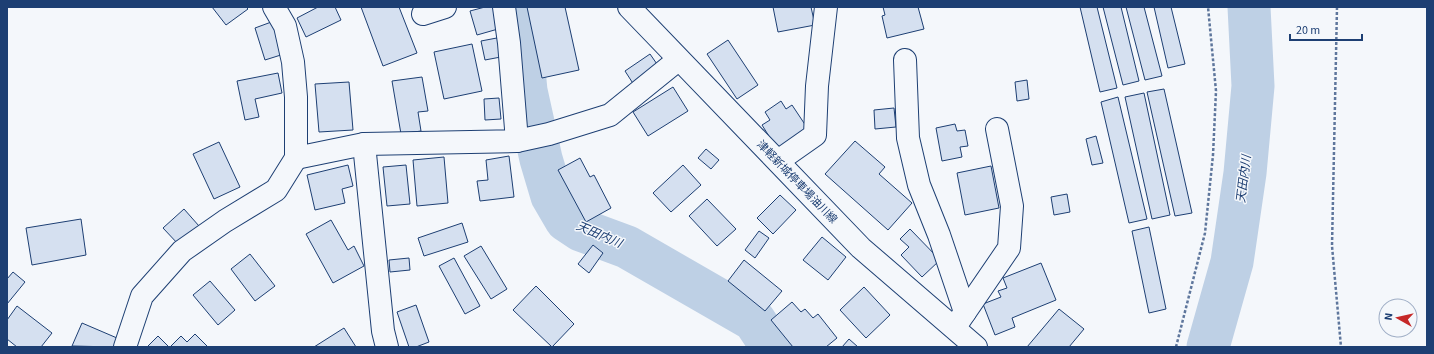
<svg xmlns="http://www.w3.org/2000/svg" width="1434" height="354" viewBox="0 0 1434 354" font-family="'Source Sans 3','Noto Sans JP',sans-serif">
<style>
.lines{fill:none;stroke-linecap:round;stroke-linejoin:round}
.river{stroke:#bed0e5;stroke-width:43}
.building{fill:#d5e0f0;stroke:#1d3f73}
.minor-casing{stroke:#1d3f73;stroke-width:24}
.major-casing{stroke:#1d3f73;stroke-width:24}
.path{stroke:#5e769c;stroke-width:2.5;stroke-dasharray:3 2;stroke-linecap:butt}
.minor{stroke:#f4f7fb;stroke-width:22}
.major{stroke:#f4f7fb;stroke-width:22}
.labels{text-anchor:middle;dominant-baseline:central;stroke-width:3;stroke-linejoin:round;paint-order:stroke}
.street-label{font-size:11px;fill:#1d3f73;stroke:#f4f7fb}
.water-label{font-size:12px;font-style:italic;fill:#1d3f73;stroke:#f4f7fb}
</style>
<rect width="100%" height="100%" fill="#f4f7fb"/>
<g class="lines">
<g class="river">
<path d="M 518,7 L 526,91 L 541,159 L 552,196 L 566,220 L 581,230 L 627,247 L 754,320 L 772,347"/>
<path d="M 1208,347 L 1232,262 L 1245,173 L 1253,86 L 1249,7"/>
</g>
</g>
<g class="building">
<path d="M 212,7 L 246,7 L 248,9 L 226,25 Z"/>
<path d="M 318,7 L 335,7 L 341,20 L 306,37 L 297,18 Z"/>
<path d="M 361,7 L 399,7 L 417,53 L 383,66 Z"/>
<path d="M 485,7 L 493,7 L 498,29 L 477,35 L 470,11 Z"/>
<path d="M 527,7 L 565,7 L 579,70 L 542,78 Z"/>
<path d="M 773,7 L 811,7 L 815,25 L 778,32 Z"/>
<path d="M 883,7 L 918,7 L 924,29 L 887,38 L 882,16 L 885,15 Z"/>
<path d="M 1080,7 L 1097,7 L 1117,88 L 1100,92 Z"/>
<path d="M 1103,7 L 1121,7 L 1139,81 L 1123,85 Z"/>
<path d="M 1126,7 L 1144,7 L 1162,76 L 1145,80 Z"/>
<path d="M 1154,7 L 1171,7 L 1185,64 L 1168,68 Z"/>
<path d="M 274,21 L 284,54 L 265,60 L 255,28 Z"/>
<path d="M 502,37 L 506,56 L 485,60 L 481,41 Z"/>
<path d="M 728,40 L 758,85 L 737,99 L 707,54 Z"/>
<path d="M 472,44 L 482,91 L 444,99 L 434,52 Z"/>
<path d="M 650,54 L 659,67 L 634,85 L 625,71 Z"/>
<path d="M 278,73 L 282,93 L 255,99 L 259,117 L 245,120 L 237,81 Z"/>
<path d="M 422,77 L 428,111 L 418,112 L 421,131 L 401,134 L 392,81 Z"/>
<path d="M 1027,80 L 1029,99 L 1017,101 L 1015,82 Z"/>
<path d="M 349,82 L 353,130 L 319,132 L 315,84 Z"/>
<path d="M 673,87 L 688,111 L 648,136 L 633,112 Z"/>
<path d="M 1164,89 L 1192,213 L 1175,216 L 1147,92 Z"/>
<path d="M 1144,93 L 1170,215 L 1152,219 L 1125,97 Z"/>
<path d="M 1118,97 L 1147,219 L 1129,223 L 1101,102 Z"/>
<path d="M 499,98 L 501,119 L 485,120 L 484,99 Z"/>
<path d="M 781,101 L 786,109 L 792,105 L 808,129 L 777,149 L 762,125 L 770,120 L 765,112 Z"/>
<path d="M 894,108 L 896,127 L 875,129 L 874,110 Z"/>
<path d="M 955,124 L 957,131 L 965,130 L 968,146 L 960,147 L 962,157 L 942,161 L 936,128 Z"/>
<path d="M 1096,136 L 1103,163 L 1092,165 L 1086,139 Z"/>
<path d="M 855,141 L 885,167 L 879,174 L 912,203 L 888,230 L 825,174 Z"/>
<path d="M 219,142 L 240,187 L 214,199 L 193,154 Z"/>
<path d="M 706,149 L 719,160 L 711,169 L 698,158 Z"/>
<path d="M 509,156 L 514,197 L 480,201 L 477,181 L 488,180 L 486,160 Z"/>
<path d="M 444,157 L 448,203 L 417,206 L 413,160 Z"/>
<path d="M 580,158 L 590,177 L 594,175 L 611,208 L 586,222 L 558,170 Z"/>
<path d="M 348,165 L 353,186 L 342,189 L 345,203 L 315,210 L 307,175 Z"/>
<path d="M 406,165 L 410,204 L 387,206 L 383,167 Z"/>
<path d="M 683,165 L 701,185 L 671,212 L 653,193 Z"/>
<path d="M 991,166 L 999,208 L 965,215 L 957,173 Z"/>
<path d="M 1067,194 L 1070,212 L 1054,215 L 1051,197 Z"/>
<path d="M 780,195 L 796,210 L 773,234 L 757,218 Z"/>
<path d="M 707,199 L 736,229 L 717,246 L 689,216 Z"/>
<path d="M 184,209 L 199,226 L 179,245 L 163,228 Z"/>
<path d="M 81,219 L 86,255 L 32,265 L 26,228 Z"/>
<path d="M 331,220 L 348,250 L 354,246 L 364,266 L 333,283 L 306,234 Z"/>
<path d="M 462,223 L 468,242 L 424,256 L 418,238 Z"/>
<path d="M 1149,227 L 1166,309 L 1149,313 L 1132,231 Z"/>
<path d="M 910,229 L 940,260 L 922,277 L 901,255 L 909,247 L 900,239 Z"/>
<path d="M 759,231 L 769,238 L 755,258 L 745,250 Z"/>
<path d="M 822,237 L 846,257 L 828,280 L 803,260 Z"/>
<path d="M 593,245 L 603,253 L 589,273 L 578,264 Z"/>
<path d="M 481,246 L 507,289 L 491,299 L 464,256 Z"/>
<path d="M 250,254 L 275,286 L 255,301 L 231,269 Z"/>
<path d="M 409,258 L 410,270 L 390,272 L 389,260 Z"/>
<path d="M 454,258 L 480,306 L 465,314 L 439,266 Z"/>
<path d="M 744,260 L 782,291 L 765,311 L 728,281 Z"/>
<path d="M 1041,263 L 1056,300 L 1012,318 L 1015,327 L 995,335 L 983,304 L 1001,297 L 998,291 L 1007,288 L 1003,278 Z"/>
<path d="M 13,272 L 25,282 L 7,304 L 7,279 Z"/>
<path d="M 210,281 L 235,310 L 218,325 L 193,295 Z"/>
<path d="M 536,286 L 574,324 L 552,347 L 513,310 Z"/>
<path d="M 864,287 L 890,315 L 866,338 L 840,310 Z"/>
<path d="M 792,302 L 801,312 L 805,309 L 813,318 L 818,314 L 837,338 L 826,347 L 793,347 L 771,320 Z"/>
<path d="M 416,305 L 429,342 L 416,347 L 409,347 L 397,312 Z"/>
<path d="M 17,306 L 52,333 L 41,347 L 17,347 L 7,339 L 7,320 Z"/>
<path d="M 1059,309 L 1084,329 L 1069,347 L 1027,347 Z"/>
<path d="M 82,323 L 117,338 L 114,347 L 72,346 Z"/>
<path d="M 344,328 L 356,347 L 314,347 Z"/>
<path d="M 195,334 L 208,347 L 170,347 L 181,336 L 187,342 Z"/>
<path d="M 158,336 L 169,347 L 147,347 Z"/>
<path d="M 849,339 L 858,347 L 842,347 Z"/>
</g>
<g class="lines">
<g class="minor-casing">
<g id="minor">
<path d="M 423,14 L 445,7"/>
<path d="M 905,60 L 908,138 L 919,185 L 939,235 L 965,312"/>
<path d="M 517,141 L 549,134 L 610,115 L 678,60"/>
<path d="M 364,144 L 383,331 L 387,347"/>
<path d="M 296,158 L 364,144 L 517,141 L 509,43 L 504,7"/>
<path d="M 778,161 L 815,135 L 817,86 L 826,7"/>
<path d="M 959,321 L 1009,248 L 1012,206 L 997,129"/>
<path d="M 125,347 L 142,296 L 182,251 L 225,221 L 276,190 L 296,158 L 296,97 L 293,62 L 285,26 L 274,7"/>
</g>
</g>
<g class="major-casing">
<path id="major" d="M 629,7 L 861,248 L 976,347"/>
</g>
<g class="path">
<path d="M 1337,7 L 1332,246 L 1341,347"/>
<path d="M 1176,347 L 1205,233 L 1213,155 L 1216,91 L 1208,7"/>
</g>
<use href="#minor" class="minor"/>
<use href="#major" class="major"/>
</g>
<g class="labels">
<g class="street-label">
<text transform="translate(797 182) rotate(46)">津軽新城停車場油川線</text>
</g>
<g class="water-label">
<text transform="translate(1244 179) rotate(-83)">天田内川</text>
<text transform="translate(599 235) rotate(23)">天田内川</text>
</g>
</g>
<rect width="1434" height="354" fill="none" stroke="#1d3f73" stroke-width="16"/>
<g transform="translate(1398 318) rotate(278)"><circle r="19" fill="#f4f7fb" stroke="#9eadc5"/>
<path d="M0-3L7 15L0 10L-7 15Z" fill="#c62828"/>
<text y="-6" font-size="11" font-weight="bold" text-anchor="middle" fill="#1d3f73">N</text>
</g>
<path d="M1290 34v6h72v-6" fill="none" stroke="#1d3f73" stroke-width="2"/>
<text x="1296" y="34" font-size="12" fill="#1d3f73" stroke="#f4f7fb" stroke-width="3" paint-order="stroke">20 m</text>
</svg>
